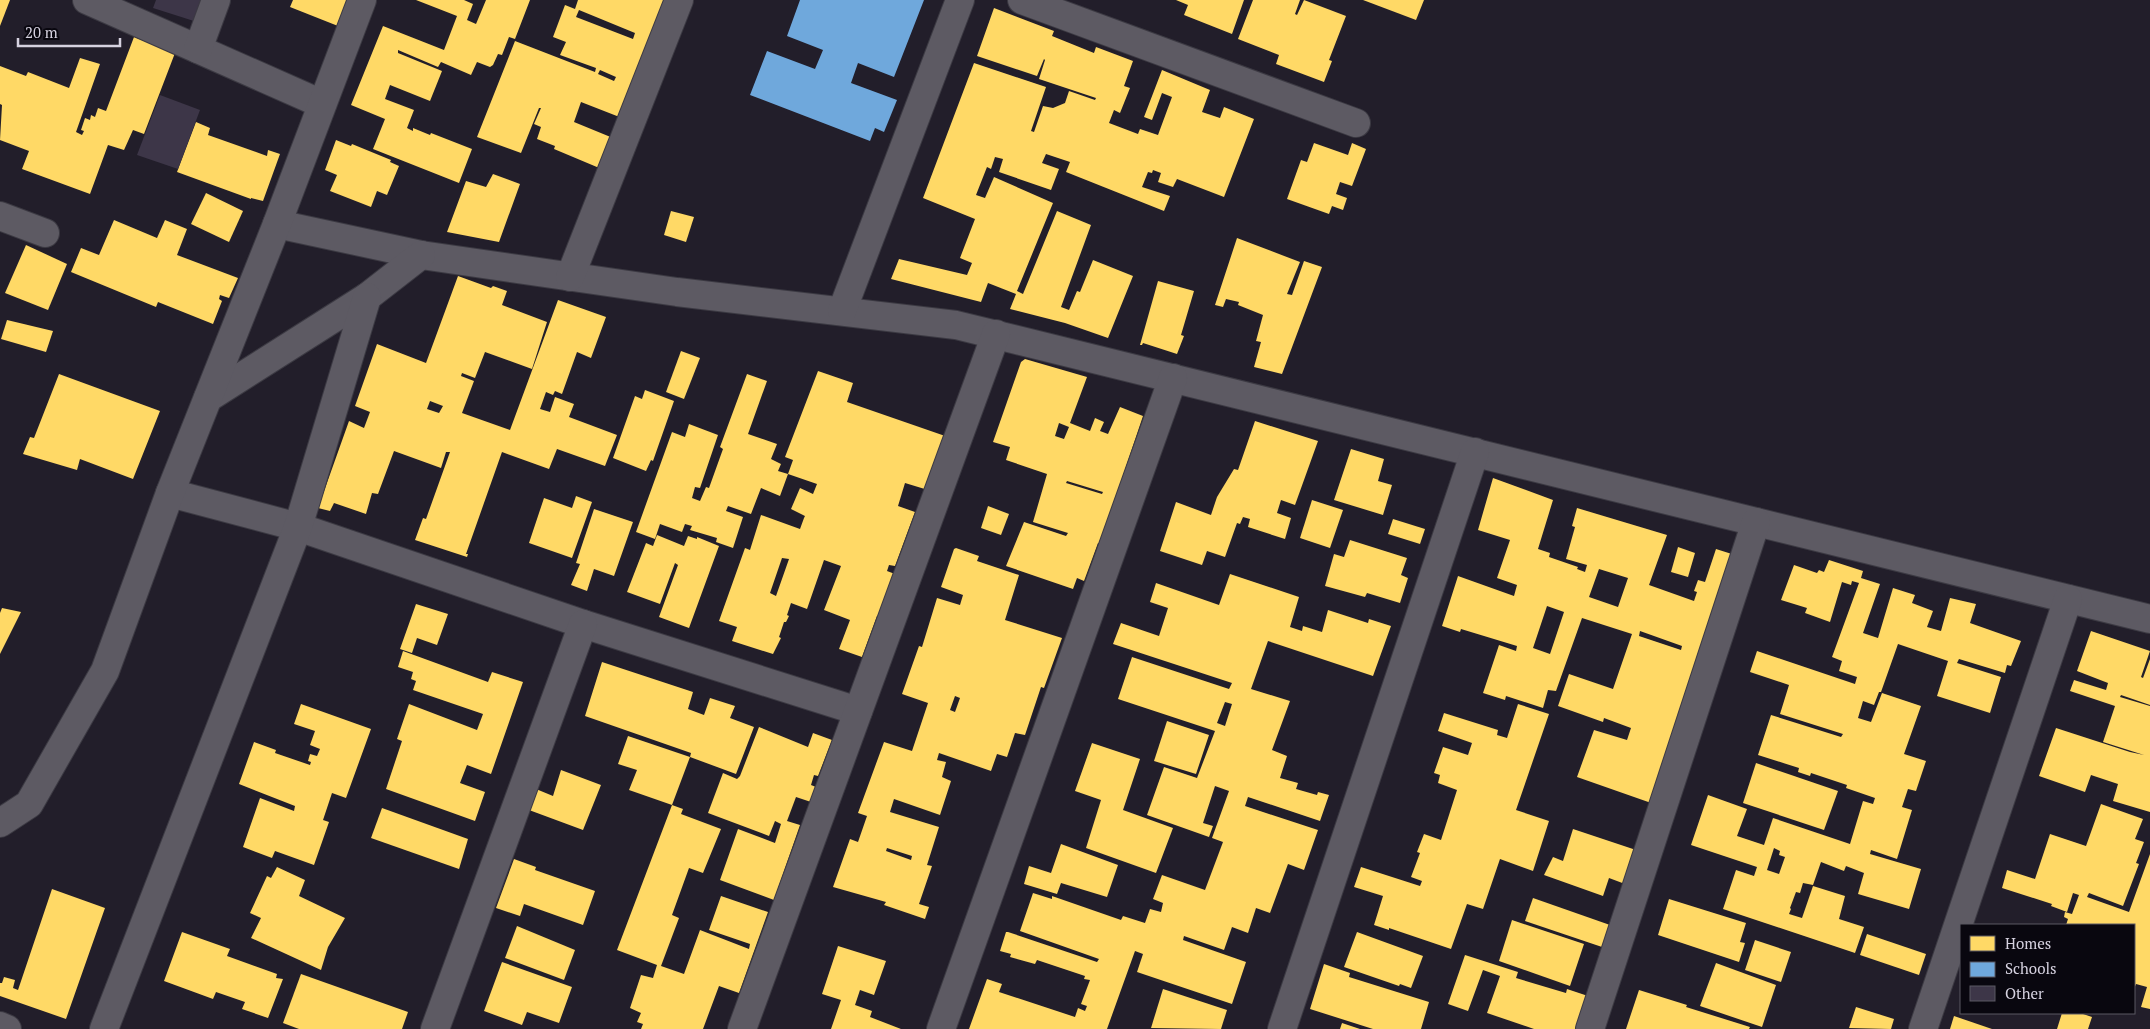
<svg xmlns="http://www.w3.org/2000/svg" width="2150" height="1029" viewBox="0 0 2150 1029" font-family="'PT Serif',serif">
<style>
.homes{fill:#ffd966;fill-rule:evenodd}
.schools{fill:#6fa8dc}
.building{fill:#3d3648}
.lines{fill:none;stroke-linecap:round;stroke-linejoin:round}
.minor-casing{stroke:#3c3a43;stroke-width:30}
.minor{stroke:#5d5a63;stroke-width:28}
</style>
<rect width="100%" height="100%" fill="#221e2a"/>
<g class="homes">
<path d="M 0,0 L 10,0 L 0,26 Z"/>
<path d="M 293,0 L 348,0 L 338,26 L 290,7 Z"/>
<path d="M 416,0 L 464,0 L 473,4 L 467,20 L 476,24 L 486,0 L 530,0 L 515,39 L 509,37 L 502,55 L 498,54 L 493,65 L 490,67 L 477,62 L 471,75 L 441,62 L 438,67 L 398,50 L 398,53 L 442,71 L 430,101 L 390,85 L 385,99 L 414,110 L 407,128 L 413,131 L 413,128 L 430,135 L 431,133 L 472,149 L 459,183 L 373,149 L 385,119 L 351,105 L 383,26 L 444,50 L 457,16 Z"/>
<path d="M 578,0 L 670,0 L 622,118 L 581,102 L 574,122 L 613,138 L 604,170 L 554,149 L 555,146 L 537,139 L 541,127 L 534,124 L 541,108 L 539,108 L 521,153 L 477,137 L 515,41 L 595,72 L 596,68 L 560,55 L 566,42 L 553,37 L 565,5 L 575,9 ZM 579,10 L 635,33 L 633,39 L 576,17 ZM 600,70 L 616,77 L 614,81 L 598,74 Z"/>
<path d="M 1176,0 L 1244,0 L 1232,34 L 1184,15 L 1188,5 Z"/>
<path d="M 1253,0 L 1300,0 L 1295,14 L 1297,15 L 1304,0 L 1346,16 L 1329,60 L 1332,61 L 1324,82 L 1276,64 L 1279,55 L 1238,39 Z"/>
<path d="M 1363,0 L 1424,0 L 1416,20 Z"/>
<path d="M 994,8 L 1054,31 L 1052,36 L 1094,53 L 1096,47 L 1133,61 L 1124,86 L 1130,88 L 1120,113 L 1114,110 L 1109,123 L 1138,134 L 1140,129 L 1158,135 L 1172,97 L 1162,93 L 1152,120 L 1144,117 L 1162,70 L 1210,90 L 1202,112 L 1220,118 L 1224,107 L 1254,119 L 1224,197 L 1177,179 L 1173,187 L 1158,182 L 1161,173 L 1153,170 L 1152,173 L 1148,172 L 1142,187 L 1170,196 L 1164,211 L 1066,172 L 1070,162 L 1046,154 L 1042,163 L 1059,169 L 1051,190 L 999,172 L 1003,159 L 995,157 L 991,169 L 987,167 L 976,195 L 985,198 L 994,177 L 1053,203 L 1017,291 L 1023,294 L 1057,211 L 1091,225 L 1061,307 L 1069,310 L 1077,291 L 1080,292 L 1093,260 L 1133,276 L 1108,338 L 1065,323 L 1010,309 L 1016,294 L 988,283 L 981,302 L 891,279 L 899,259 L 967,275 L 972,263 L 960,258 L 975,219 L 923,198 L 974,63 L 1046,87 L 1031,131 L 1034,132 L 1043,106 L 1053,108 L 1065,103 L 1069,91 L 1095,100 L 1096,98 L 1039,79 L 1045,60 L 1044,59 L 1037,76 L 977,56 Z"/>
<path d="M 134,37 L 175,53 L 144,134 L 133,130 L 124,150 L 108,145 L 90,194 L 22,169 L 29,151 L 0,140 L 2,105 L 0,104 L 0,66 L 26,76 L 28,72 L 69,88 L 80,58 L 100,64 L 76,132 L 82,135 L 84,131 L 81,130 L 85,118 L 90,120 L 91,115 L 95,117 L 98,108 L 106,111 Z"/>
<path d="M 196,122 L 210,128 L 208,135 L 267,156 L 268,150 L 280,154 L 263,201 L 251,198 L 251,199 L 177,172 Z"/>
<path d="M 336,140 L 351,146 L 352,144 L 391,160 L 390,162 L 399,166 L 387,195 L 377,191 L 371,207 L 330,191 L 337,175 L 325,170 Z"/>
<path d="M 1314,143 L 1348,155 L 1352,143 L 1366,149 L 1352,186 L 1340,182 L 1336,194 L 1347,198 L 1343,210 L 1332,206 L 1329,214 L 1287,199 L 1301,160 L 1307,162 Z"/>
<path d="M 493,174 L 520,184 L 499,242 L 447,232 L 466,181 L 486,187 Z"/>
<path d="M 206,193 L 243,211 L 229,242 L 191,224 Z"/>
<path d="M 671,211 L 694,217 L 686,242 L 664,235 Z"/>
<path d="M 114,220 L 157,238 L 165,220 L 187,229 L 177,255 L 238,278 L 229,298 L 220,295 L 219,299 L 222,301 L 213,324 L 158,302 L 156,307 L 71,272 L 81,248 L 99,255 Z"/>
<path d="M 1237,238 L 1300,262 L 1287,294 L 1292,295 L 1304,261 L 1322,267 L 1282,374 L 1254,367 L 1261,342 L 1256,341 L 1263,315 L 1238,305 L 1239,302 L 1226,299 L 1223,307 L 1215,305 Z"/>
<path d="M 26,245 L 67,264 L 48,310 L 5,293 Z"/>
<path d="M 458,276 L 491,288 L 493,286 L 507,291 L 502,305 L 547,322 L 532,369 L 485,352 L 475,378 L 462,373 L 461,376 L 474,381 L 462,413 L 510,430 L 558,300 L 606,317 L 591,358 L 577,352 L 562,394 L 555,391 L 553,395 L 546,392 L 540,409 L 550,412 L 555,397 L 574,404 L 569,417 L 617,435 L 605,466 L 557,449 L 549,469 L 502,452 L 466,554 L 468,554 L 467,557 L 415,540 L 423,518 L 426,519 L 450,452 L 446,452 L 441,468 L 394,451 L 378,494 L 372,493 L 366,514 L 334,503 L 330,511 L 318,508 L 349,421 L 364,428 L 370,412 L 355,406 L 377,344 L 426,363 ZM 430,401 L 443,406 L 439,413 L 427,409 Z"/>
<path d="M 1158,281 L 1194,291 L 1181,335 L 1184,336 L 1177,354 L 1143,343 L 1142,345 L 1140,345 Z"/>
<path d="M 7,320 L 53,331 L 46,352 L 1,339 Z"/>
<path d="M 681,351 L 700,358 L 684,399 L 666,392 Z"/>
<path d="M 1025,359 L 1087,377 L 1070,423 L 1090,431 L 1095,418 L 1104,422 L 1100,431 L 1108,434 L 1120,407 L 1143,416 L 1100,544 L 1098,543 L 1084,581 L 1077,578 L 1073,589 L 1006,566 L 1024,522 L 1066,536 L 1068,533 L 1033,522 L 1047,474 L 1006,460 L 1010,447 L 993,442 L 1021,362 ZM 1059,423 L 1069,427 L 1064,439 L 1055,436 ZM 1067,481 L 1103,492 L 1102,494 L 1066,483 Z"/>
<path d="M 818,371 L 853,383 L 847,402 L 948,437 L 928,490 L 905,483 L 898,506 L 915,512 L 895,566 L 889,565 L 887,571 L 895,574 L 880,616 L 877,616 L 862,657 L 839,649 L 850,620 L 824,610 L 841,566 L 824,560 L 807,609 L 791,603 L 787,615 L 789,616 L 786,622 L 784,622 L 779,637 L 781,638 L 773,654 L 732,641 L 737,627 L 719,621 L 745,548 L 750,550 L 761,515 L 800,529 L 804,518 L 805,516 L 791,509 L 800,488 L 813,494 L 817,484 L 788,474 L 793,460 L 785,457 ZM 782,558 L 789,559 L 776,596 L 770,593 Z"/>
<path d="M 59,374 L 160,411 L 133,479 L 80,459 L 77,470 L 23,454 L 30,437 L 34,438 Z"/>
<path d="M 747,374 L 767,381 L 748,434 L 777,444 L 771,459 L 781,464 L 778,471 L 788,474 L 780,496 L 761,488 L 751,514 L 728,506 L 726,511 L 743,517 L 733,548 L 716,542 L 717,538 L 690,530 L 692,526 L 685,524 L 682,532 L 660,524 L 655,539 L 636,532 L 672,432 L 685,437 L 689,424 L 718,435 L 700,488 L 695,487 L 692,498 L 700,501 L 706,487 L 709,488 L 723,449 L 720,447 Z"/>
<path d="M 645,390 L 674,401 L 653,461 L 651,460 L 646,471 L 613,458 L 635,396 L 642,399 Z"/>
<path d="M 1255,421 L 1318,441 L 1295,505 L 1281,500 L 1277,513 L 1291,518 L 1285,539 L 1248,527 L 1250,519 L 1243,517 L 1240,524 L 1237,523 L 1225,557 L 1207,551 L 1202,565 L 1160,551 L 1176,502 L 1211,515 L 1217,497 L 1234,469 L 1238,470 Z"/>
<path d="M 1351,449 L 1384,459 L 1378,481 L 1392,485 L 1383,515 L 1334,500 Z"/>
<path d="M 1493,478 L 1553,500 L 1538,549 L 1550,553 L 1549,557 L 1578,567 L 1577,569 L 1585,572 L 1587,565 L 1566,559 L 1575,527 L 1572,526 L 1577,508 L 1667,535 L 1649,585 L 1694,601 L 1697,592 L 1694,591 L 1698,580 L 1705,582 L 1716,549 L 1735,555 L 1654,804 L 1577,777 L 1594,730 L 1627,740 L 1631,728 L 1604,718 L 1603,722 L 1558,706 L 1569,674 L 1613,689 L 1632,634 L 1582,618 L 1556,691 L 1548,690 L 1543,708 L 1506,696 L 1505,700 L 1483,693 L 1499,645 L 1516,651 L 1517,646 L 1461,629 L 1460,632 L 1442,626 L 1458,576 L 1514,596 L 1517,585 L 1497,578 L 1510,540 L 1478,530 ZM 1599,569 L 1628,578 L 1618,607 L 1589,597 ZM 1547,606 L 1564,612 L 1550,654 L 1533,648 ZM 1640,631 L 1682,646 L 1681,650 L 1639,636 Z"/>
<path d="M 576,496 L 592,502 L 572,558 L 529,543 L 544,498 L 572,508 Z"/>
<path d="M 1312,500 L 1343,510 L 1330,548 L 1300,538 Z"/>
<path d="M 988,506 L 1009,514 L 1001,535 L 981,528 Z"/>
<path d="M 594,509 L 633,522 L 614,576 L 594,569 L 587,591 L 571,585 L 580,564 L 576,563 Z"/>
<path d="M 1393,519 L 1425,529 L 1420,544 L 1388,534 Z"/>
<path d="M 657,535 L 684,546 L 688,536 L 697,539 L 697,537 L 719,546 L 689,628 L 659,617 L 678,565 L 675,563 L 660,604 L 627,592 L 646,543 L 653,546 Z"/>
<path d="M 1350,540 L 1407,558 L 1401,575 L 1408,578 L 1400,603 L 1367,593 L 1365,597 L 1325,586 L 1334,554 L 1344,557 Z"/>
<path d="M 1678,547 L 1695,553 L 1688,577 L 1671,572 Z"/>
<path d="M 956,548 L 979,556 L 977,561 L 1019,575 L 1005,620 L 1062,638 L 1044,688 L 1041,687 L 1025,735 L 1015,733 L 1007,757 L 997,754 L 991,771 L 939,753 L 937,760 L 946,762 L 942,777 L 951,781 L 940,815 L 894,799 L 890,812 L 939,827 L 927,865 L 932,866 L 919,904 L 929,907 L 925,919 L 884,905 L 886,902 L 833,887 L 850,839 L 858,842 L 867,816 L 858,813 L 884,742 L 912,751 L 928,703 L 902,694 L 919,646 L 922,647 L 937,598 L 960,605 L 963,595 L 941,587 L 954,549 ZM 955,696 L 960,698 L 955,712 L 950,710 ZM 887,848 L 912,856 L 911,860 L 886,851 Z"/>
<path d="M 1829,560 L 1863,571 L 1861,578 L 1880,584 L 1863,633 L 1878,638 L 1893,588 L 1915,595 L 1912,603 L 1933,611 L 1927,627 L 1941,631 L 1950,598 L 1976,604 L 1970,623 L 2021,641 L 2011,666 L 2007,665 L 2005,673 L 1959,659 L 1957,663 L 2001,677 L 1990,713 L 1937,696 L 1948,661 L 1898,644 L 1881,692 L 1879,692 L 1874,705 L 1863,701 L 1858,718 L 1871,722 L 1882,693 L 1921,706 L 1904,754 L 1926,761 L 1916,791 L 1908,789 L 1902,807 L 1912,810 L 1897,859 L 1871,850 L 1870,854 L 1921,869 L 1909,909 L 1858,894 L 1864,873 L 1846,866 L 1844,871 L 1821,862 L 1813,885 L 1803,883 L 1800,893 L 1796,892 L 1790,908 L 1791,909 L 1789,914 L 1802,918 L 1813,886 L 1845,896 L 1839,919 L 1864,927 L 1855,953 L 1723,909 L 1736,870 L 1754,876 L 1757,867 L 1691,845 L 1708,795 L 1747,809 L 1737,836 L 1764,845 L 1773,818 L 1850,844 L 1863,801 L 1873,804 L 1875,798 L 1846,788 L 1847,785 L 1811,773 L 1810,776 L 1798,772 L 1799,768 L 1758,755 L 1771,715 L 1841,737 L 1843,734 L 1780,714 L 1789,685 L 1750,672 L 1757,651 L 1855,684 L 1857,677 L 1839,671 L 1842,661 L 1832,657 L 1859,583 L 1852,581 L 1851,585 L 1842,582 L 1830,622 L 1805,613 L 1807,608 L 1781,600 L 1794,565 L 1817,573 L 1819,570 L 1824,572 ZM 1774,848 L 1780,851 L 1779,855 L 1785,857 L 1779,874 L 1767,870 Z"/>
<path d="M 1230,574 L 1299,597 L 1290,627 L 1302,631 L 1303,626 L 1322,632 L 1328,610 L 1368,623 L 1369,619 L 1391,626 L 1373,676 L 1268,641 L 1251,689 L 1290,701 L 1272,750 L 1287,756 L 1280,778 L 1298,783 L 1296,789 L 1317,795 L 1318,792 L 1329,795 L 1320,821 L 1248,797 L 1245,806 L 1318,830 L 1304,870 L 1288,864 L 1270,913 L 1256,908 L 1248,933 L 1232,927 L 1224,950 L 1184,936 L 1183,940 L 1246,962 L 1232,1004 L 1137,972 L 1143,954 L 1135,951 L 1107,1029 L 969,1029 L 987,979 L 1002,984 L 999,992 L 1075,1017 L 1078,1008 L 1085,1011 L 1087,1006 L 1081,1004 L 1090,980 L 1084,979 L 1085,976 L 1037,960 L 1035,964 L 1010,957 L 1011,954 L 1000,951 L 1006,932 L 1008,932 L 1097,962 L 1099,959 L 1020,931 L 1033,893 L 1052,899 L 1052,896 L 1121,920 L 1123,916 L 1145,923 L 1150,909 L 1161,912 L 1163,903 L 1153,899 L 1162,875 L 1205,890 L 1223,842 L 1212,838 L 1229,791 L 1215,786 L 1203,823 L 1213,826 L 1209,837 L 1147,815 L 1164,767 L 1197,778 L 1215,731 L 1118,699 L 1132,657 L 1229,689 L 1232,683 L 1113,644 L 1121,623 L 1159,636 L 1168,608 L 1150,602 L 1156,583 L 1219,605 ZM 1225,702 L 1232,704 L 1225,726 L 1217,723 Z"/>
<path d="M 416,604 L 448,614 L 437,645 L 417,638 L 412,653 L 400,649 Z"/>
<path d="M 2,608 L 21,612 L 0,654 L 0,613 Z"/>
<path d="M 2091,631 L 2150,651 L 2141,677 L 2143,678 L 2150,659 L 2150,705 L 2121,695 L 2120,697 L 2150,706 L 2150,812 L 2113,801 L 2118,784 L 2091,775 L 2085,792 L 2039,776 L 2056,728 L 2130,752 L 2144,755 L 2103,742 L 2115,706 L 2070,691 L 2074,680 L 2106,690 L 2108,683 L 2077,671 Z"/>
<path d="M 403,651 L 488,682 L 492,672 L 523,682 L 491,774 L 467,765 L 460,783 L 485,792 L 475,821 L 386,789 L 402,741 L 397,739 L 409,704 L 477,730 L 483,714 L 413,690 L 416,681 L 411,679 L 413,672 L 398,667 Z"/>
<path d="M 602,662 L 693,692 L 688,709 L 704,715 L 710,698 L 735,706 L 730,718 L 754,727 L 736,774 L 690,757 L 691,753 L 585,716 Z"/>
<path d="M 301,704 L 371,729 L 346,798 L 332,793 L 323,820 L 329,822 L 314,865 L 275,851 L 272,858 L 243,847 L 260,798 L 294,811 L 295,806 L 239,784 L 254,742 L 276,750 L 275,753 L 310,765 L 311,762 L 308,761 L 310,754 L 317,756 L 320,749 L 310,745 L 315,731 L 294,724 Z"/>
<path d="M 1518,704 L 1549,714 L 1516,810 L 1549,821 L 1533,871 L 1500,859 L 1483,909 L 1467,904 L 1451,949 L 1389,928 L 1389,930 L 1374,925 L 1383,896 L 1354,887 L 1361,867 L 1420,886 L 1422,881 L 1411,877 L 1420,853 L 1417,852 L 1424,834 L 1441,840 L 1457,790 L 1438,783 L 1440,775 L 1434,773 L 1443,747 L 1468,755 L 1472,743 L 1438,731 L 1444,713 L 1498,730 L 1497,735 L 1507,738 Z"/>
<path d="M 1167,721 L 1209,735 L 1196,774 L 1154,761 Z"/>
<path d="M 759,727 L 808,747 L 813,733 L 832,740 L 818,776 L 814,775 L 811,785 L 816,787 L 811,802 L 796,797 L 787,821 L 800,825 L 774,900 L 720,880 L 738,829 L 775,843 L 781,824 L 775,821 L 769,836 L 708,813 L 723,773 L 737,779 L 740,776 Z"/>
<path d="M 628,736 L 690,757 L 672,805 L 629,790 L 637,770 L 618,764 Z"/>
<path d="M 1092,743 L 1140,759 L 1123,810 L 1173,828 L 1156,873 L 1086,848 L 1101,800 L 1075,791 Z"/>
<path d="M 1756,763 L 1838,791 L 1824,830 L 1743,803 Z"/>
<path d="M 561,770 L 601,785 L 583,830 L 529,810 L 536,789 L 553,796 Z"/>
<path d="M 2101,804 L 2143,819 L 2135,839 L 2144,842 L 2136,863 L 2139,864 L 2123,906 L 2089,893 L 2087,897 L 2129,912 L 2150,854 L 2150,1009 L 2141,1007 L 2147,987 L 2136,984 L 2134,989 L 2134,925 L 2066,925 L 2068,919 L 2064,917 L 2065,912 L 2072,914 L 2079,895 L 2073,893 L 2067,912 L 2051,906 L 2052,904 L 2002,888 L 2007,870 L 2035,879 L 2050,834 L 2086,846 Z"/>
<path d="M 672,805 L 683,809 L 681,814 L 721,829 L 703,873 L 689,868 L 672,915 L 679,918 L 661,966 L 684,974 L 700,930 L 749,949 L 750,944 L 709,930 L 721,896 L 768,912 L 739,993 L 719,986 L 703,1029 L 641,1029 L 643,1024 L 637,1022 L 641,1013 L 630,1008 L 641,975 L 653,978 L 657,965 L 617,950 Z"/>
<path d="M 382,808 L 468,839 L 459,869 L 371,838 Z"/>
<path d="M 1573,829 L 1636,850 L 1625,884 L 1609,878 L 1603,896 L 1544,875 L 1553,857 L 1563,861 Z"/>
<path d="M 1061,844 L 1118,865 L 1107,897 L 1061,883 L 1057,894 L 1024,884 L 1029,866 L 1051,873 Z"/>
<path d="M 514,859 L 536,867 L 535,870 L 595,891 L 583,925 L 524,904 L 520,916 L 496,908 Z"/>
<path d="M 277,867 L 305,880 L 299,896 L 345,918 L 328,947 L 321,970 L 251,938 L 261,918 L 250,913 L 267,876 L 271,878 Z"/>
<path d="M 52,889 L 105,908 L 66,1019 L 0,996 L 0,983 L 2,983 L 4,977 L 15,980 L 13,988 L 18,990 Z"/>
<path d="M 1533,898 L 1610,925 L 1602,947 L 1525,921 Z"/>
<path d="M 1669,899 L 1746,923 L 1740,942 L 1745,943 L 1739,962 L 1658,935 Z"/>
<path d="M 1512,920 L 1584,944 L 1570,986 L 1499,961 Z"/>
<path d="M 517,926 L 575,950 L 564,980 L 505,958 Z"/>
<path d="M 182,932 L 230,949 L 227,956 L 277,974 L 276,978 L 283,979 L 268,1018 L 242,1009 L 245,1002 L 216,992 L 213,999 L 164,981 Z"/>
<path d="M 1357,932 L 1423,956 L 1411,988 L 1400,984 L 1399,986 L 1344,967 Z"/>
<path d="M 1867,934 L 1926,954 L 1919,975 L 1860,955 Z"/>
<path d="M 1755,940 L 1791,952 L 1781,982 L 1745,970 Z"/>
<path d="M 838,946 L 886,961 L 874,995 L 860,990 L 855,1005 L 872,1011 L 870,1017 L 901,1029 L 831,1029 L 841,1000 L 822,994 Z"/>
<path d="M 1465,955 L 1518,972 L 1516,978 L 1566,993 L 1567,989 L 1588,996 L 1577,1029 L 1534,1029 L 1487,1013 L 1500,976 L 1483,970 L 1468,1011 L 1448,1004 Z"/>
<path d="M 502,962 L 572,987 L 559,1023 L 527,1012 L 522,1025 L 484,1011 Z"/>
<path d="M 1716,963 L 1776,985 L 1762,1027 L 1700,1006 Z"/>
<path d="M 1324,964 L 1350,973 L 1349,977 L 1429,1002 L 1421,1029 L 1373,1029 L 1310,1009 Z"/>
<path d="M 301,974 L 408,1012 L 402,1029 L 299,1029 L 283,1023 Z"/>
<path d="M 1163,989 L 1227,1010 L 1221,1029 L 1151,1028 Z"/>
<path d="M 1639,990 L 1687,1005 L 1686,1007 L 1750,1027 L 1749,1029 L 1626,1029 Z"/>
<path d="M 1856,1007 L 1894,1019 L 1891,1029 L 1849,1028 Z"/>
<path d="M 2062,1013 L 2080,1013 L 2092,1017 L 2088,1029 L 2057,1029 Z"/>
<path d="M 1954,1016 L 1992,1029 L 1950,1029 Z"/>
<path d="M 1342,1023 L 1360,1029 L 1340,1029 Z"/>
</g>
<path class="schools" d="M 800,0 L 924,0 L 894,77 L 858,63 L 851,83 L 897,100 L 884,132 L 875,128 L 870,141 L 750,95 L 767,51 L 815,69 L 823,50 L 787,36 Z"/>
<g class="building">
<path d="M 156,0 L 204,0 L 197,22 L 153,8 Z"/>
<path d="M 160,95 L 200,110 L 178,169 L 137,155 Z"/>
</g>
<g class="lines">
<g class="minor-casing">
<g id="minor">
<path d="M 87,0 L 322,104"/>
<path d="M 1022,0 L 1356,123"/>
<path d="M 198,49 L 216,0"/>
<path d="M 0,216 L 45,233"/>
<path d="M 277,224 L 421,255 L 677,292 L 956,325 L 2150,619"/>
<path d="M 570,277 L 679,0"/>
<path d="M 842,311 L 960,0"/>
<path d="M 208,398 L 367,297 L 421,255"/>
<path d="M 170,493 L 298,527 L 583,624 L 858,711"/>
<path d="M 0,823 L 29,804 L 105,671 L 170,493 L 277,224 L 362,0"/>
<path d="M 0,1026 L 7,1029"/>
<path d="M 104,1029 L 298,527 L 367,297"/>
<path d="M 435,1029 L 583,624"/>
<path d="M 742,1029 L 996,334"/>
<path d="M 941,1029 L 1173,378"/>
<path d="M 1282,1029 L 1475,452"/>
<path d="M 1590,1029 L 1756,522"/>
<path d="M 1923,1029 L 2068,599"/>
</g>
</g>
<use href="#minor" class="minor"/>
</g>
<rect x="1960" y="924" width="175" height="90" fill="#09070f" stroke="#5b5863"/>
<rect x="1970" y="936" width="25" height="15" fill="#ffd966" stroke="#5b5863"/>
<text x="2005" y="949" font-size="15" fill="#d6d2e0">Homes</text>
<rect x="1970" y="962" width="25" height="15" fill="#6fa8dc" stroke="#5b5863"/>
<text x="2005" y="974" font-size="15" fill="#d6d2e0">Schools</text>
<rect x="1970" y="986" width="25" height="15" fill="#3d3648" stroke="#5b5863"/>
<text x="2005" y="999" font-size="15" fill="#d6d2e0">Other</text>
<path d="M18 38v8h102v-8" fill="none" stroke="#d6d2e0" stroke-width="2.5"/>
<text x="25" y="38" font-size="15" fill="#d6d2e0" stroke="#09070f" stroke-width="4" paint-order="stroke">20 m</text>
</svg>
